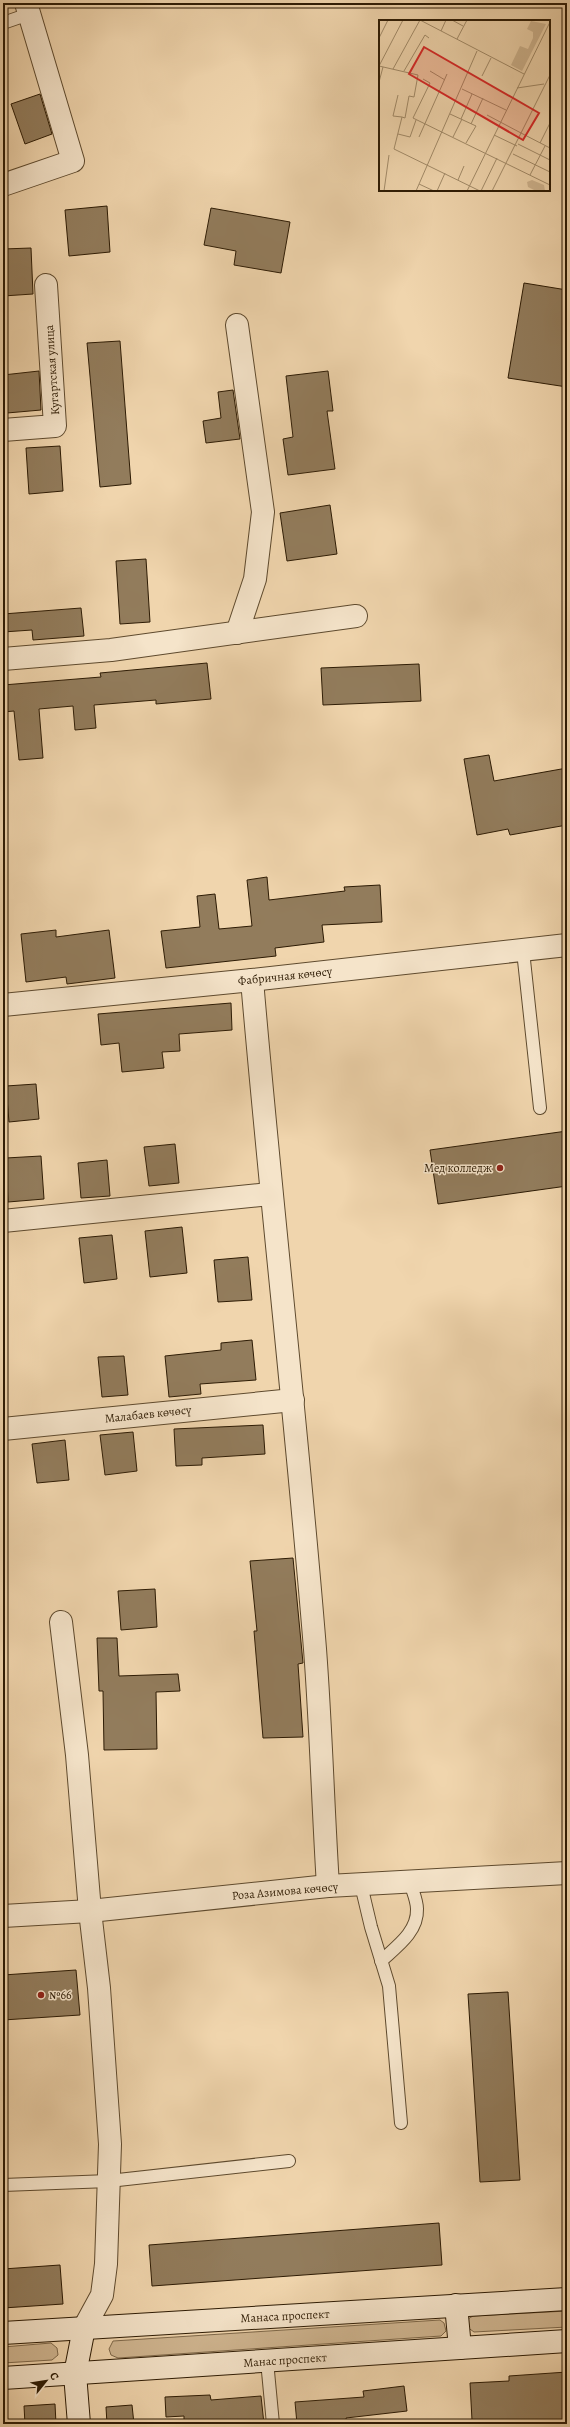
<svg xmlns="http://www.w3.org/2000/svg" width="570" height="2427" viewBox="0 0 570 2427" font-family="Alegreya,serif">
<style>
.green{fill:#cfb590;stroke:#7e684a}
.building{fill:#927c5c;stroke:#2d1b04}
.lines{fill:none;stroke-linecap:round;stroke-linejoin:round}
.lane-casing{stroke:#5e4a2e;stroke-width:14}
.street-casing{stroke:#5e4a2e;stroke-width:24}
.secondary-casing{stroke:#2d1b04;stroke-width:24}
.lane{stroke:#f5e4ca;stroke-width:12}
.street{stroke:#f5e4ca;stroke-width:22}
.secondary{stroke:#f5e4ca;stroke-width:22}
.poi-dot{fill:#8f2418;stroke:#f5e4ca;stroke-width:1.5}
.labels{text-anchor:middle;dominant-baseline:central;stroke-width:3;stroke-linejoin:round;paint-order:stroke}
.street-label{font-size:12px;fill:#2d1b04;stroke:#f5e4ca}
.poi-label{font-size:12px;fill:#2d1b04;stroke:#f5e4ca;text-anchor:end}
.inset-road{fill:none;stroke:#a28b69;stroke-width:1}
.view{fill:#d62828;fill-opacity:0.15;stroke:#d62828;stroke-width:2}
.inset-edge{fill:none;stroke:#2d1b04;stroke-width:2}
</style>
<rect width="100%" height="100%" fill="#f0d5ad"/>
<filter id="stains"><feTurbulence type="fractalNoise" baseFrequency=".005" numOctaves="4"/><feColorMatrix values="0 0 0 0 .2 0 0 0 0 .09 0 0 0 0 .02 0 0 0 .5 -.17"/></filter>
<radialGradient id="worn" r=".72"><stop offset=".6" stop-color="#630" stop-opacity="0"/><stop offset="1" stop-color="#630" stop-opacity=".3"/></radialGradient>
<g class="green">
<path d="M 567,2311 L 567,2327 L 474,2332 L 467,2327 L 468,2319 L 473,2316 Z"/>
<path d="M 440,2320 L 444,2323 L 446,2331 L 441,2336 L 118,2358 L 111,2355 L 109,2349 L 113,2341 Z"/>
<path d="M 51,2343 L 57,2348 L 58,2355 L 52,2360 L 3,2363 L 3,2347 Z"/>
</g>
<g class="building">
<path d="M 40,94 L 52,134 L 25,144 L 11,104 Z"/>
<path d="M 107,206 L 110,252 L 69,256 L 65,210 Z"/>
<path d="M 211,208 L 290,222 L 281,273 L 234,265 L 236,251 L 204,245 Z"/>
<path d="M 31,248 L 33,294 L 3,296 L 3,249 Z"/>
<path d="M 524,283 L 567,290 L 567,387 L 508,378 Z"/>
<path d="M 120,341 L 131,484 L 100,487 L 87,343 Z"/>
<path d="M 39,371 L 41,410 L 7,413 L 3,375 Z"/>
<path d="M 328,371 L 333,411 L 327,411 L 335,469 L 288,475 L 283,439 L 293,437 L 286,376 Z"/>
<path d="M 233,390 L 240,439 L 206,443 L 203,421 L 221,418 L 218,392 Z"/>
<path d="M 60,446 L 63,491 L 29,494 L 26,448 Z"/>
<path d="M 330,505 L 337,554 L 287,561 L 280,513 Z"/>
<path d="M 146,559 L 150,622 L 120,624 L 116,561 Z"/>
<path d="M 81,608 L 84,636 L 33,640 L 32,630 L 3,632 L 3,614 Z"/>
<path d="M 207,663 L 211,699 L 156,704 L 156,700 L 94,705 L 96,728 L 75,730 L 73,706 L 39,709 L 43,758 L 19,760 L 14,711 L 3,712 L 3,685 L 101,677 L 100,673 Z"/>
<path d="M 419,664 L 421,701 L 323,705 L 321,668 Z"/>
<path d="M 489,755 L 494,781 L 567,768 L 567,825 L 510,835 L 508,829 L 477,835 L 464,759 Z"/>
<path d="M 267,877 L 269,900 L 345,891 L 344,887 L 380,885 L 382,922 L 322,925 L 324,942 L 275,948 L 276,956 L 166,968 L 161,931 L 200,927 L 197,896 L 215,894 L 219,929 L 252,926 L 247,880 Z"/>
<path d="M 56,930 L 56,937 L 109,930 L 115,978 L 67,984 L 66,977 L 26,982 L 21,934 Z"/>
<path d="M 231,1003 L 232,1030 L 179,1034 L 180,1051 L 162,1052 L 164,1068 L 122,1072 L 119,1043 L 101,1045 L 98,1014 Z"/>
<path d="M 36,1084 L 39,1119 L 9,1122 L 6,1086 Z"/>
<path d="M 567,1131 L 567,1186 L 438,1204 L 430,1150 Z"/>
<path d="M 175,1144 L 179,1183 L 149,1186 L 144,1147 Z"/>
<path d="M 41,1156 L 44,1199 L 8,1202 L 6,1158 Z"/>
<path d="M 107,1160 L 110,1196 L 81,1198 L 78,1163 Z"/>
<path d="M 182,1227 L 187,1273 L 150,1277 L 145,1231 Z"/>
<path d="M 112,1235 L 117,1279 L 84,1283 L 79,1238 Z"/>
<path d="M 248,1257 L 252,1300 L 218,1302 L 214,1260 Z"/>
<path d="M 252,1340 L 256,1380 L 200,1384 L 201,1394 L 169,1397 L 165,1356 L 221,1350 L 221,1343 Z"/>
<path d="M 124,1356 L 128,1395 L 102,1397 L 98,1357 Z"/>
<path d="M 263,1425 L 265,1454 L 202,1458 L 202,1465 L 176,1466 L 174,1429 Z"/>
<path d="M 133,1432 L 137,1471 L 105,1475 L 100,1435 Z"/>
<path d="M 65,1440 L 69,1480 L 37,1483 L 32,1444 Z"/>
<path d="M 293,1558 L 303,1663 L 298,1664 L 303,1737 L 263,1738 L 254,1631 L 257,1631 L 250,1561 Z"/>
<path d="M 155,1589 L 157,1627 L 121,1630 L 118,1591 Z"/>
<path d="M 97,1638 L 117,1638 L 119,1676 L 178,1674 L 180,1691 L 156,1692 L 157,1749 L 104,1750 L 103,1691 L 99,1691 Z"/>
<path d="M 76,1970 L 80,2015 L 3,2020 L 3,1975 Z"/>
<path d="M 508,1992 L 520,2180 L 480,2182 L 468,1994 Z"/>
<path d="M 439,2223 L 442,2265 L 152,2286 L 149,2245 Z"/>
<path d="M 60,2265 L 63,2304 L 3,2308 L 3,2269 Z"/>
<path d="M 567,2372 L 567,2424 L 481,2424 L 480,2420 L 472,2420 L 470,2383 L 509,2381 L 509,2376 Z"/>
<path d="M 404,2386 L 407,2411 L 346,2418 L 347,2424 L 297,2424 L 295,2402 L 364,2397 L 363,2391 Z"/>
<path d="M 210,2395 L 211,2400 L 261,2396 L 264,2424 L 184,2424 L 184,2416 L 166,2417 L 165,2397 Z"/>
<path d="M 55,2404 L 56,2424 L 25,2424 L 24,2406 Z"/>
<path d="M 132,2405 L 134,2424 L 107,2424 L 106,2407 Z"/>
</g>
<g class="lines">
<g class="lane-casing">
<g id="lane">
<path d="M 3,23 L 29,14"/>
<path d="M 523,951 L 540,1108"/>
<path d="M 361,1885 L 371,1927 L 389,1986 L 401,2123"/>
<path d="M 381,1961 C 396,1947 418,1932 417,1909 C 417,1900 412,1890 410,1882"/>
<path d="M 3,2185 L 109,2181 L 289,2161"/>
<path d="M 267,2361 L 273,2424"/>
</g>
</g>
<g class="street-casing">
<g id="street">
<path d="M 3,185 L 73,161 L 26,3"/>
<path d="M 3,430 L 55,426 L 46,285"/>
<path d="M 237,633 L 255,579 L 263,512 L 237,325"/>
<path d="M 3,659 L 111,650 L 356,616"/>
<path d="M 252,980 C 271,1203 297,1426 315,1649 C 321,1728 323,1807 328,1886"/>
<path d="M 3,1005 L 252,980 L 567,945"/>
<path d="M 3,1221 L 270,1194"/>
<path d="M 3,1429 L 293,1400"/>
<path d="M 61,1622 L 77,1755 L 90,1911 L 99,1988 L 110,2144 L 106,2264 L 102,2295 L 84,2328"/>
<path d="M 3,1916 L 90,1911 L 328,1886 L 567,1873"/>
</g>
</g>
<g class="secondary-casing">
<g id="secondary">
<path d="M 456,2305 L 460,2348"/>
<path d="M 3,2333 L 567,2299"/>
<path d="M 3,2378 L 567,2341"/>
<path d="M 79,2424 L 75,2374 L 84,2328"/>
</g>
</g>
<use href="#lane" class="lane"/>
<use href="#street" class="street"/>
<use href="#secondary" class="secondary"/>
</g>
<g class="poi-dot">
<circle cx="500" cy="1168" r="4"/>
<circle cx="41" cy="1995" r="4"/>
</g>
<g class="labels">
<g class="street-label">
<text transform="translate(52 370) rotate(-94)">Кугартская улица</text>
<text transform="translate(285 976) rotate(-6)">Фабричная көчөсү</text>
<text transform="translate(148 1414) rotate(-6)">Малабаев көчөсү</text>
<text transform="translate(285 1891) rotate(-5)">Роза Азимова көчөсү</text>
<text transform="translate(285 2316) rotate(-3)">Манаса проспект</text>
<text transform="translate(285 2360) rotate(-4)">Манас проспект</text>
</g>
<g class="poi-label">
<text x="492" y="1168">Мед колледж</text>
<text x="49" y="1995" text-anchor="start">№66</text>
</g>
</g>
<g transform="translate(379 20)">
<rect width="171" height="171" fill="#f0d5ad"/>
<path d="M 152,1 L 167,4 L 143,51 L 132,45 L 141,26 L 149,29 L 154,18 L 154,12 L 148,9 ZM 153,160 L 165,165 L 166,171 L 157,171 L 149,167 L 148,162 Z" fill="#cfb590"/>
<path class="inset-road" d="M 41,0 L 145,54M 73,0 L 84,6M 62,11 L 67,0M 0,18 L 9,0M 78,19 L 88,0M 0,46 L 39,55 L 35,77 L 30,76 L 26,98 L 23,97 L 15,129 L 101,171M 0,46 L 24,0M 14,49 L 41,0M 25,51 L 46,15 L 50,18M 51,51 L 66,60M 103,56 L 112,38M 44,59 L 51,63 L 34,98 L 171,165M 0,62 L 4,47M 138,68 L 165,64M 83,69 L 127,90M 19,75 L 14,96 L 23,97M 71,94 L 97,106 L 87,123M 108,95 L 142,113M 82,99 L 93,74M 92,104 L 104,78M 142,113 L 171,128M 19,114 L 31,117 L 37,100M 115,115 L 138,126M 40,117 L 68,54M 74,117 L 83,99M 161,123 L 171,103M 139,124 L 171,140M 134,134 L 171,152M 151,155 L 166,126M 79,160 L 85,146M 40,164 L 55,171M 5,171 L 10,135M 37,171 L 98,31M 58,171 L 66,153M 88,171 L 171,2M 102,171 L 118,138M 113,171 L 171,55"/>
<path class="view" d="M 45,27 L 160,93 L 144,120 L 30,54 Z"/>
<rect width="171" height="171" class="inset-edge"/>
</g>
<rect width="570" height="2427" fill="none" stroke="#f0d5ad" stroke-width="16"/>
<rect x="4" y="4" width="562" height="2419" fill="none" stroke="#2d1b04" stroke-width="2"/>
<rect x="8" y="8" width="554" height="2411" fill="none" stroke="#2d1b04"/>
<g transform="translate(46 2381) rotate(60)" stroke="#f5e4ca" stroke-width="3" paint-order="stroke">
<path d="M0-3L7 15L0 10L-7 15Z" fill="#2d1b04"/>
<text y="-6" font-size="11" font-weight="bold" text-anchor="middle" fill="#2d1b04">С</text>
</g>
<rect width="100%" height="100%" filter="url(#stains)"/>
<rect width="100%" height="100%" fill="url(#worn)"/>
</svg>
